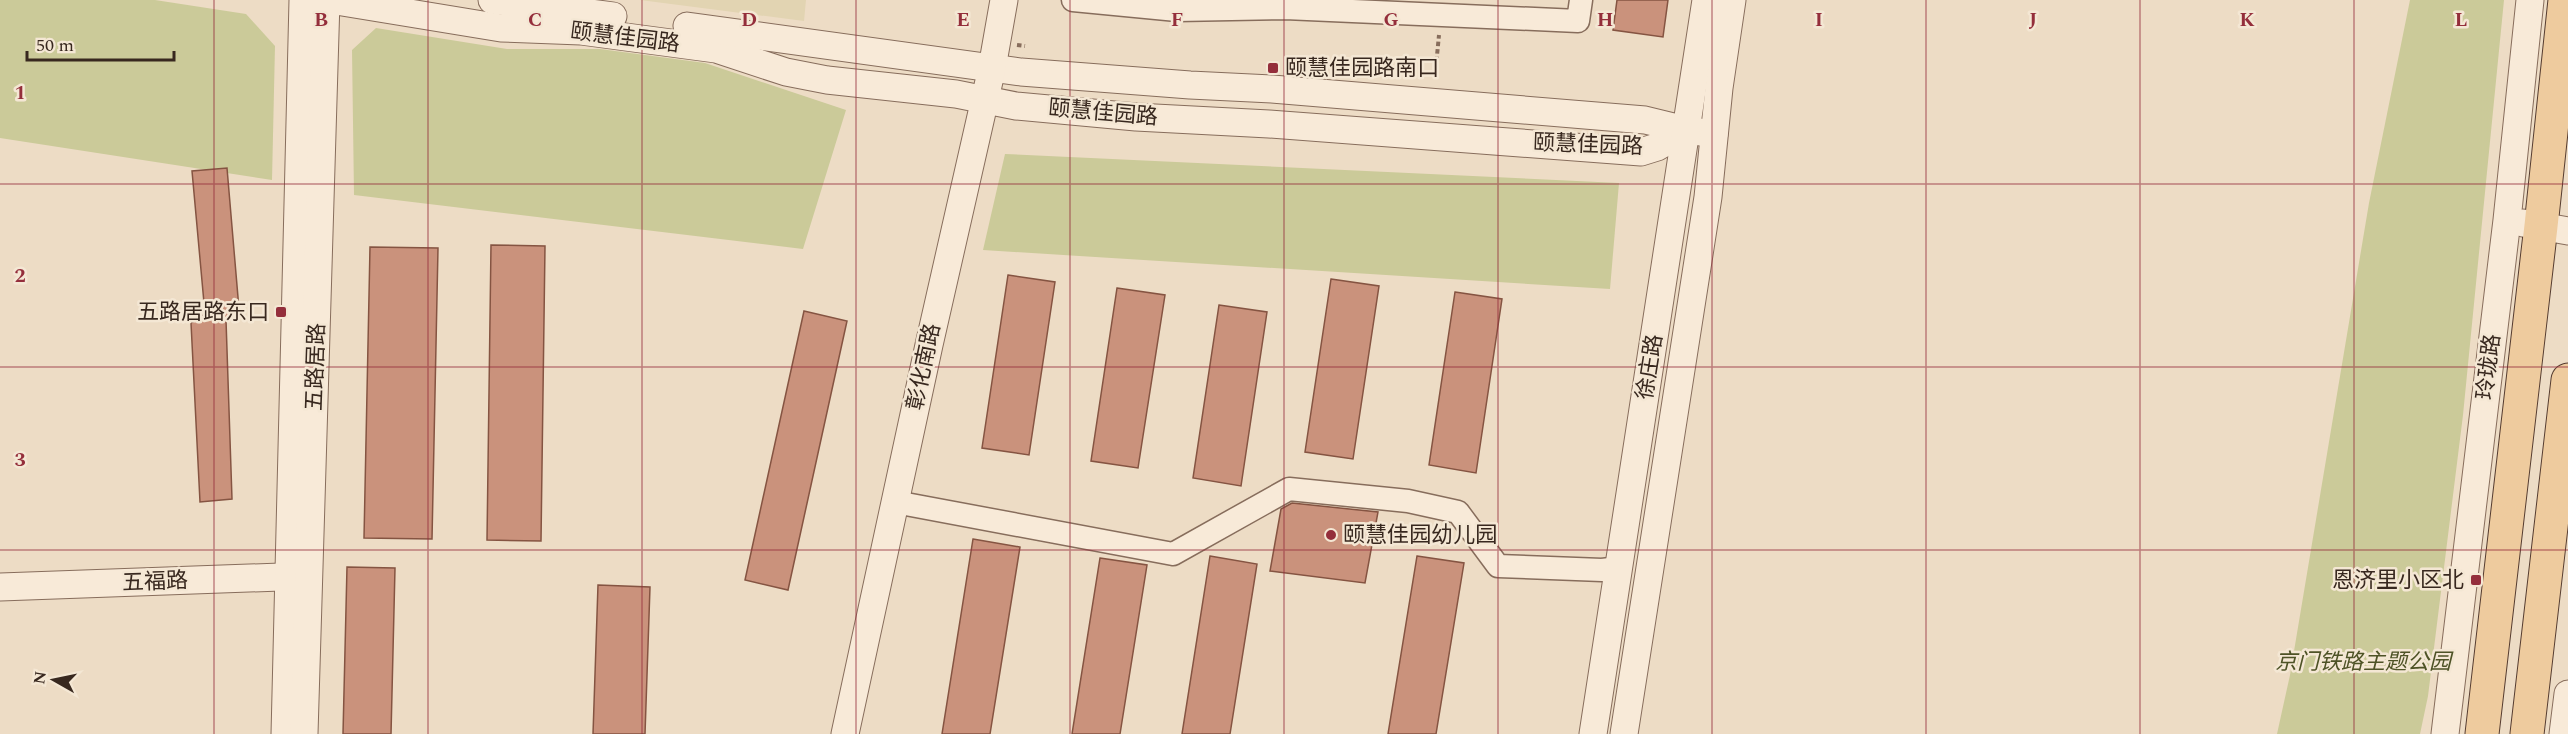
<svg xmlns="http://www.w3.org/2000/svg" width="2568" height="734" viewBox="0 0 2568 734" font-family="Spectral,'Noto Sans SC',serif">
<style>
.farmland{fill:#e2d4b2}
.green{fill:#cbca99}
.building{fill:#ca927c;stroke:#855442;stroke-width:1.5}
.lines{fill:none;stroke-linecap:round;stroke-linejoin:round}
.minor-casing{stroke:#876d5c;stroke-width:25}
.tertiary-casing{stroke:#876d5c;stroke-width:29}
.primary-casing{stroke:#553c30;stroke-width:35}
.path{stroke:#876d5c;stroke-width:4;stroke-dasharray:4.5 3;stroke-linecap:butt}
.minor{stroke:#f8ead8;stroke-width:22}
.tertiary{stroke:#f8ead8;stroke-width:27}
.primary{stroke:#eecb9e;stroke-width:33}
.grid{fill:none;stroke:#942e3b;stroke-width:1.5;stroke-opacity:0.55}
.poi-dot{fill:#942e3b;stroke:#f4e7d4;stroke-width:2}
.labels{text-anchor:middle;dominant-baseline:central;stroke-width:5;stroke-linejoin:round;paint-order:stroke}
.street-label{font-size:22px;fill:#38281f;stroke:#f4e7d4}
.poi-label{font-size:22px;fill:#38281f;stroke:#f4e7d4;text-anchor:start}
.park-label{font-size:22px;font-style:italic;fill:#4e5326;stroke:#f4e7d4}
.grid-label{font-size:20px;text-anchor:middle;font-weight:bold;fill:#942e3b;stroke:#f4e7d4;stroke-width:5;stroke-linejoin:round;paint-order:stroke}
</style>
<rect width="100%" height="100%" fill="#eddcc5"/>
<path class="farmland" d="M 640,0 L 806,0 L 804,21 Z"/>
<g class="green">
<path d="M 0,0 L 155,0 L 246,14 L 275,46 L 272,180 L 0,138 Z"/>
<path d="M 2410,0 L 2504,0 L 2463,415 L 2428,696 L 2420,734 L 2277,734 L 2290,675 L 2369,203 Z"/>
<path d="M 376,28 L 507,49 L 600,49 L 705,63 L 846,110 L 803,249 L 354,195 L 352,50 Z"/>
<path d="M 1005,154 L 1619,183 L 1610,289 L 983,250 Z"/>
</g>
<g class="building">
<path d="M 1617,0 L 1668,0 L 1663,37 L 1613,30 Z"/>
<path d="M 227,168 L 239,309 L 226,320 L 232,499 L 200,502 L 191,323 L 205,314 L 192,171 Z"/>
<path d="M 491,245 L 545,246 L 541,541 L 487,540 Z"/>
<path d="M 370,247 L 438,248 L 432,539 L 364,538 Z"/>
<path d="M 1008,275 L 1055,282 L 1029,455 L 982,448 Z"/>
<path d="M 1331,279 L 1379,286 L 1353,459 L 1305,452 Z"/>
<path d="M 1117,288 L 1165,295 L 1138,468 L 1091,461 Z"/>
<path d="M 1455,292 L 1502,299 L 1476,473 L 1429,465 Z"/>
<path d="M 1219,305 L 1267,312 L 1241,486 L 1193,478 Z"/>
<path d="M 804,311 L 847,321 L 788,590 L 745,580 Z"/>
<path d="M 1292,503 L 1378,512 L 1365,583 L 1270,571 L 1281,509 Z"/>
<path d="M 973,539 L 1020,547 L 990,734 L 942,734 Z"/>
<path d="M 1210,556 L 1257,564 L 1230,734 L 1182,734 Z"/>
<path d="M 1417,556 L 1464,563 L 1436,734 L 1388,734 Z"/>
<path d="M 1100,558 L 1147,565 L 1120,734 L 1072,734 Z"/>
<path d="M 347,567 L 395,568 L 391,734 L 343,734 Z"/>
<path d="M 598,585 L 650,587 L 645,734 L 593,734 Z"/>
</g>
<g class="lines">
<g class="minor-casing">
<g id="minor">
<path d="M 1073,0 L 1177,10 L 1285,8 L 1578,21 L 1581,0"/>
<path d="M 895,502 L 1173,554 L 1289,489 L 1408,501 L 1458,512 L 1498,566 L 1602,570 L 1619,568"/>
</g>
</g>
<g class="tertiary-casing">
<g id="tertiary">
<path d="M 330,0 L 501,28 L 581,31 L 716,49 L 786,72 L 827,80 L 956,94 L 1016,106 L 1136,117 L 1269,124 L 1641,152 L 1657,147 L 1686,130"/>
<path d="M 492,0 L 613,16"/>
<path d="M 687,26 L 1021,72 L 1190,85 L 1272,89 L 1645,120 L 1686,130 L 1714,134"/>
<path d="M 2523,223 L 2568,231"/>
<path d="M 0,587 L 308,576"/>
<path d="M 285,734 L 303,0"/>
<path d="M 304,734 L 326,0"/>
<path d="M 845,734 L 929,345 L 992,68 L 1004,0"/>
<path d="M 1593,734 L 1706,0"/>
<path d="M 1624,734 L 1708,197 L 1719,88 L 1732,0"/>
<path d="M 2445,734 L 2507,220 L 2530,0"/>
<path d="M 2563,734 L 2568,694"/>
</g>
</g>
<g class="primary-casing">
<g id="primary">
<path d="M 2482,734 L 2541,226 L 2565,0"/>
<path d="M 2527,734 L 2568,380"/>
</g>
</g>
<g class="path">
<path d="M 1017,45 L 1025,46"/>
<path d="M 1435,76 L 1439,35"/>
</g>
<use href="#minor" class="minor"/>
<use href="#tertiary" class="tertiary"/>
<use href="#primary" class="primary"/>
</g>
<path class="grid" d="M 214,0 L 214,734M 428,0 L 428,734M 642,0 L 642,734M 856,0 L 856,734M 1070,0 L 1070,734M 1284,0 L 1284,734M 1498,0 L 1498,734M 1712,0 L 1712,734M 1926,0 L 1926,734M 2140,0 L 2140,734M 2354,0 L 2354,734M 0,184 L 2568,184M 0,367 L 2568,367M 0,550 L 2568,550"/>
<g class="poi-dot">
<rect x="1267" y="62" width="12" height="12" rx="3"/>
<rect x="275" y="306" width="12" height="12" rx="3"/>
<circle cx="1331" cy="535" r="6"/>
<rect x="2470" y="574" width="12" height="12" rx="3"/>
</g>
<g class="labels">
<g class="street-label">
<text transform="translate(625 38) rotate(7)">颐慧佳园路</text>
<text transform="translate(1103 113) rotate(5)">颐慧佳园路</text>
<text transform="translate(1588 145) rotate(2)">颐慧佳园路</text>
<text transform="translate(316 367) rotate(-88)">五路居路</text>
<text transform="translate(924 367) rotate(-78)">彰化南路</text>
<text transform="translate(1650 367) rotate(-81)">徐庄路</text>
<text transform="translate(2489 367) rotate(-83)">玲珑路</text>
<text transform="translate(155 582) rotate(-2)">五福路</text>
</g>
<g class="poi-label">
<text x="1285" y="68">颐慧佳园路南口</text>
<text x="269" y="312" text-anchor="end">五路居路东口</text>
<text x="1343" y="535">颐慧佳园幼儿园</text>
<text x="2464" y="580" text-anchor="end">恩济里小区北</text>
</g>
<g class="park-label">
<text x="2363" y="662">京门铁路主题公园</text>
</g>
</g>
<g class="grid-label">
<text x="321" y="26">B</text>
<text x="535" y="26">C</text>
<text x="749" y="26">D</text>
<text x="963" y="26">E</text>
<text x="1177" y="26">F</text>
<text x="1391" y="26">G</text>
<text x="1605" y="26">H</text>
<text x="1819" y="26">I</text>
<text x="2033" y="26">J</text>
<text x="2247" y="26">K</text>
<text x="2461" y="26">L</text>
<text x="20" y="99">1</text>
<text x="20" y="282">2</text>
<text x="20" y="466">3</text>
</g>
<g transform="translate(54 680) rotate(279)" stroke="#f4e7d4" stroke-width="4.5" paint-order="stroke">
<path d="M0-4.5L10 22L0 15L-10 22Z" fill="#38281f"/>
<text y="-9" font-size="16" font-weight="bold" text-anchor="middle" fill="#38281f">N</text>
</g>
<path d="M27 51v9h147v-9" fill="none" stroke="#38281f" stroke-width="3"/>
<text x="36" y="51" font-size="18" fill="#38281f" stroke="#f4e7d4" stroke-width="4.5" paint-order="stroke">50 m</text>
</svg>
